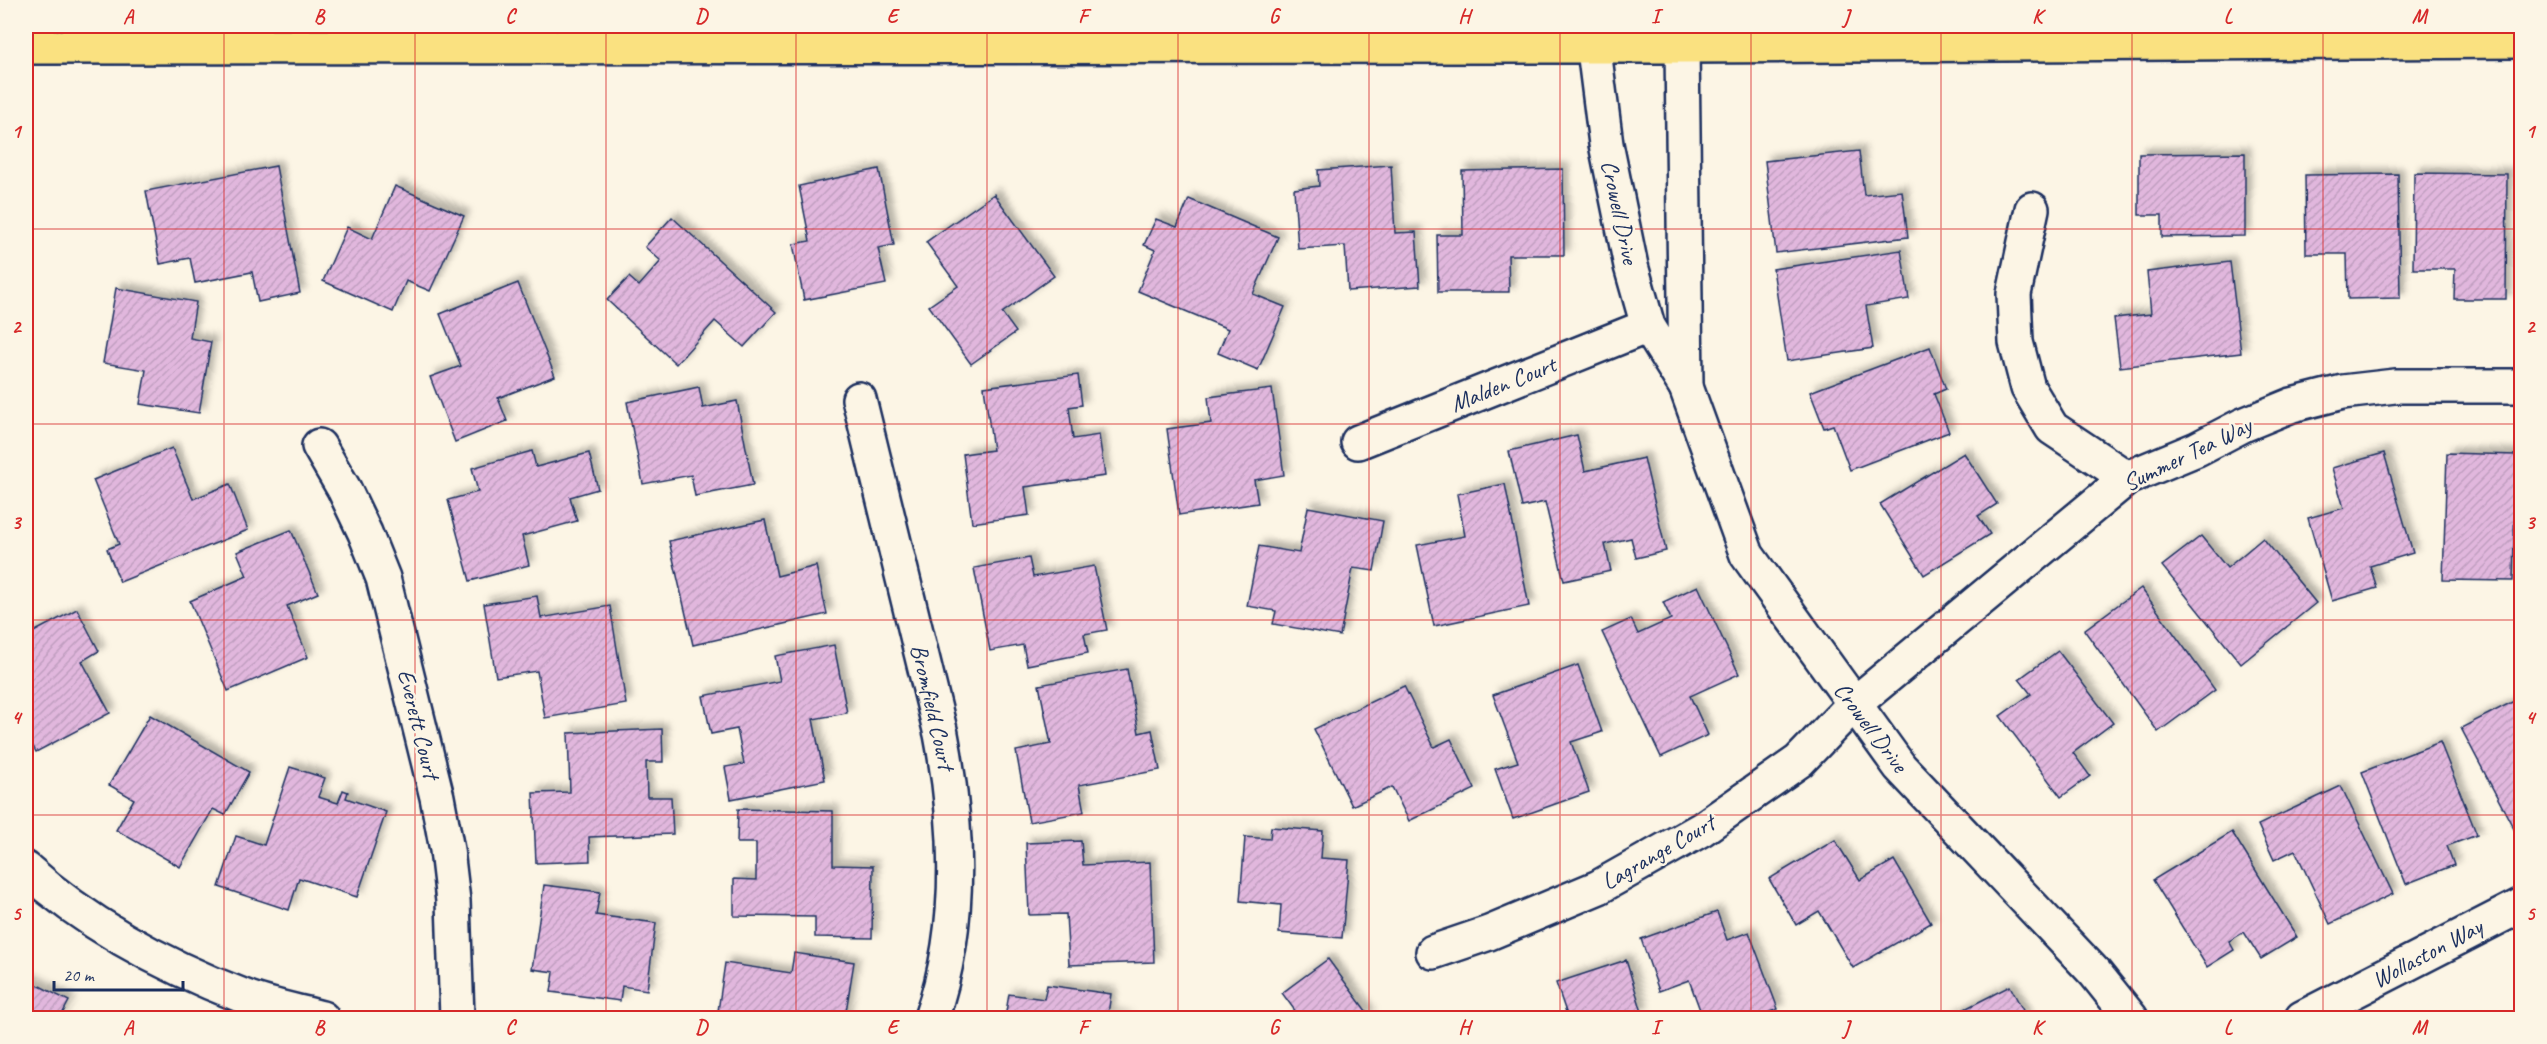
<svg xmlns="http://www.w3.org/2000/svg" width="2547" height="1044" viewBox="0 0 2547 1044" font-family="Caveat,sans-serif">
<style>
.building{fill:url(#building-hatch);stroke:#1b2f5e;stroke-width:1.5;filter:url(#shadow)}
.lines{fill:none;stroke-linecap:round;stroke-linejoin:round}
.street-casing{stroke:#1b2f5e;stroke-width:38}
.primary-casing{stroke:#1b2f5e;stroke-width:38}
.street{stroke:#fcf5e5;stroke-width:33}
.primary{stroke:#fae180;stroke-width:33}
.grid{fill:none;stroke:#d62828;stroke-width:1.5;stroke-opacity:0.55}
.labels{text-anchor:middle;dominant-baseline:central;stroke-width:5;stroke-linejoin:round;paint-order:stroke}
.street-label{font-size:24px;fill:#1b2f5e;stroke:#fcf5e5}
.neatline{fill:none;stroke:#d62828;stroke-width:2}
.grid-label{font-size:20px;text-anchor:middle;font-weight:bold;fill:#d62828}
</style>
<defs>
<pattern id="building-hatch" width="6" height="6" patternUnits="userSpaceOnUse" patternTransform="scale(1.5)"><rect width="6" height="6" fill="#e1b7dd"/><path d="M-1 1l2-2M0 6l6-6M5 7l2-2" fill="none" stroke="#c09ec0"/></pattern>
<filter id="shadow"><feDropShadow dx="5.5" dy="-5.5" stdDeviation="3" flood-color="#0004"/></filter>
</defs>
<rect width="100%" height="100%" fill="#fcf5e5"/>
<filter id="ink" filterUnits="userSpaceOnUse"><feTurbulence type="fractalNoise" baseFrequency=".0167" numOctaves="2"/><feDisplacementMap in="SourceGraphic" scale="12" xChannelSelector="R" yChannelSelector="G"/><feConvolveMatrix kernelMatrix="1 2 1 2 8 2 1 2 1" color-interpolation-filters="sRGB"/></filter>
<g filter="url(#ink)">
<g class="building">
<path d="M 1859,151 L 1864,195 L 1902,191 L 1908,237 L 1776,253 L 1765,161 Z"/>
<path d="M 2245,153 L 2245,236 L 2162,237 L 2162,215 L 2139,215 L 2139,154 Z"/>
<path d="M 1391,165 L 1395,233 L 1416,232 L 1420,286 L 1348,291 L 1345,246 L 1298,249 L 1294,189 L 1319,186 L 1318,170 Z"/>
<path d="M 276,166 L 300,293 L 258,302 L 252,272 L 195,283 L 190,258 L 160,264 L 146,191 Z"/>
<path d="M 879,169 L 894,245 L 878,248 L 886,284 L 804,300 L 793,244 L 810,241 L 799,186 Z"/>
<path d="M 1563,169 L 1564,255 L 1508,255 L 1509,292 L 1438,292 L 1437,235 L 1463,235 L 1462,171 Z"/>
<path d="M 2414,173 L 2507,174 L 2506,299 L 2454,299 L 2455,269 L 2413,269 Z"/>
<path d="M 2398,174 L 2400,298 L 2348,299 L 2347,254 L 2306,254 L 2305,175 Z"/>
<path d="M 395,186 L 464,216 L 430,291 L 406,281 L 393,312 L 323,281 L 347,227 L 372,239 Z"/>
<path d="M 994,194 L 1054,276 L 1002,313 L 1016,332 L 971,364 L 929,306 L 958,286 L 926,242 Z"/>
<path d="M 1189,199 L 1278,237 L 1253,294 L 1285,307 L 1258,370 L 1218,353 L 1228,329 L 1138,291 L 1155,250 L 1144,245 L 1156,219 L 1177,227 Z"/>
<path d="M 672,217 L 776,312 L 744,347 L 715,321 L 676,364 L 607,300 L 629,277 L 639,286 L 661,261 L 645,247 Z"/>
<path d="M 1901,250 L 1909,299 L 1866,306 L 1873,348 L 1787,361 L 1773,269 Z"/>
<path d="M 2230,262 L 2241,353 L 2120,367 L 2114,318 L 2151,314 L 2147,272 Z"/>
<path d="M 518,283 L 555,376 L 498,398 L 507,421 L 455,442 L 430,377 L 461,366 L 440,314 Z"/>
<path d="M 116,288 L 196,302 L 190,338 L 211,342 L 199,413 L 140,404 L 146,370 L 103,363 Z"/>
<path d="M 1930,347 L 1946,389 L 1934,394 L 1949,432 L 1850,470 L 1833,425 L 1824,428 L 1810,392 Z"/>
<path d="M 1078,375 L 1082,405 L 1069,407 L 1073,439 L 1099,435 L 1105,476 L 1025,487 L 1029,515 L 972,523 L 963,454 L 993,450 L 984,387 Z"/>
<path d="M 699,387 L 703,408 L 737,401 L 753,485 L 695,496 L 691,475 L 643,484 L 627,402 Z"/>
<path d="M 1272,389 L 1284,475 L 1254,480 L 1258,503 L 1179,515 L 1167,429 L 1211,423 L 1208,397 Z"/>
<path d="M 1577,435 L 1585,471 L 1644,458 L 1666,551 L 1636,558 L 1631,538 L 1605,544 L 1611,571 L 1564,581 L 1545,502 L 1522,507 L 1509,451 Z"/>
<path d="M 172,448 L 193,499 L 230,484 L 248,530 L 120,582 L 107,549 L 119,544 L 93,480 Z"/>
<path d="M 532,451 L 536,467 L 589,453 L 598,489 L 570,497 L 577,521 L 522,536 L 529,565 L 470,581 L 448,500 L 478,492 L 472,468 Z"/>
<path d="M 1964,453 L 1997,504 L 1978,516 L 1990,534 L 1924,575 L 1880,504 Z"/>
<path d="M 2384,453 L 2413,553 L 2370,566 L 2377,588 L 2332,601 L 2308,518 L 2344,508 L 2332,468 Z"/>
<path d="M 2447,453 L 2516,455 L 2513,581 L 2443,580 Z"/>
<path d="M 1505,484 L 1529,606 L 1434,626 L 1417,545 L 1465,536 L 1457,494 Z"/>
<path d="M 1308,507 L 1383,521 L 1374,571 L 1353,568 L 1340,636 L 1273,624 L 1276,611 L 1247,606 L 1259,546 L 1299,553 Z"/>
<path d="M 765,520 L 777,576 L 816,566 L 827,614 L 693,645 L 669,541 Z"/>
<path d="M 291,530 L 318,593 L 287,606 L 308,657 L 228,691 L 190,601 L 247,576 L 237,552 Z"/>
<path d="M 2201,536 L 2227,568 L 2263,538 L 2316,603 L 2241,664 L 2162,566 Z"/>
<path d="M 1029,558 L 1033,577 L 1094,566 L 1107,630 L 1084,634 L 1088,653 L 1027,665 L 1023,645 L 990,651 L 974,568 Z"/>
<path d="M 1698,586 L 1739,674 L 1690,696 L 1708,735 L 1661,757 L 1602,632 L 1631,619 L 1638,634 L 1671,619 L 1663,602 Z"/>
<path d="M 2141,588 L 2215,690 L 2158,732 L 2084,630 Z"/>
<path d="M 537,596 L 541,618 L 610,606 L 626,704 L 545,718 L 537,671 L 496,677 L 484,604 Z"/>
<path d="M 77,609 L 99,651 L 82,661 L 110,713 L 36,752 L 26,733 L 26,636 Z"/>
<path d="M 834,645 L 847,713 L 813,719 L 825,780 L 731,799 L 725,767 L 744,764 L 737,729 L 711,734 L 703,696 L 780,681 L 775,656 Z"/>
<path d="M 2058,651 L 2113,723 L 2073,753 L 2090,776 L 2061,797 L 2000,716 L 2031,694 L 2019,679 Z"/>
<path d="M 1578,665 L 1602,732 L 1571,742 L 1589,792 L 1513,819 L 1495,769 L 1518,762 L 1493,695 Z"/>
<path d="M 1127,669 L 1139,733 L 1152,730 L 1160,770 L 1079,785 L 1084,812 L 1029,822 L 1016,751 L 1051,744 L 1039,685 Z"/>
<path d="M 1404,686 L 1434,747 L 1451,739 L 1475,789 L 1409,821 L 1392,787 L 1352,806 L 1314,729 Z"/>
<path d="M 2522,697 L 2522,827 L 2515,831 L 2461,728 Z"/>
<path d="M 150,715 L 249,772 L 225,815 L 213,809 L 180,867 L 116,830 L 134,799 L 109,785 Z"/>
<path d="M 662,729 L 663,762 L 646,762 L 647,797 L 671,797 L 673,834 L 589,837 L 590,861 L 536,863 L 533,793 L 570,792 L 568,733 Z"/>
<path d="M 2440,742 L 2477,835 L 2447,846 L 2454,865 L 2406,884 L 2362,772 Z"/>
<path d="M 290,767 L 325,778 L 318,797 L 338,803 L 343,790 L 348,792 L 346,798 L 386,812 L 357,897 L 299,878 L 289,910 L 219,887 L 236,836 L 264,845 Z"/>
<path d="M 2341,786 L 2393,894 L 2330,924 L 2295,850 L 2274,860 L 2258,825 Z"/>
<path d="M 738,809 L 833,811 L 833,865 L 873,866 L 872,938 L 815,937 L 815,917 L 734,916 L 734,879 L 756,880 L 756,843 L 737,843 Z"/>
<path d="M 1271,827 L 1323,831 L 1321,858 L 1349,860 L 1342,938 L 1279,933 L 1281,905 L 1240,901 L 1245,837 L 1270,839 Z"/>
<path d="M 2232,832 L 2297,937 L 2261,959 L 2244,932 L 2229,941 L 2234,950 L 2207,967 L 2153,880 Z"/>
<path d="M 1835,840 L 1860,880 L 1894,860 L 1931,923 L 1853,968 L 1819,911 L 1796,925 L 1769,879 Z"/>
<path d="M 1081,841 L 1083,865 L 1150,862 L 1154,962 L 1069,965 L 1066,914 L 1029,915 L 1026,843 Z"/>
<path d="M 544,885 L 600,892 L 596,915 L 656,923 L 647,990 L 622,986 L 620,1001 L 551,992 L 554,972 L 532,969 Z"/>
<path d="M 1717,912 L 1727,940 L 1749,932 L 1778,1009 L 1753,1018 L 1703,1018 L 1689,980 L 1659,991 L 1641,939 Z"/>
<path d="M 794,953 L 854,962 L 845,1018 L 717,1018 L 725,963 L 791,973 Z"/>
<path d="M 1328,959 L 1369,1015 L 1364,1018 L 1287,1018 L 1296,1012 L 1282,993 Z"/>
<path d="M 1626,960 L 1642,1012 L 1628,1016 L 1629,1018 L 1568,1018 L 1556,983 Z"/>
<path d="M 26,979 L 69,1001 L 60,1018 L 26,1018 Z"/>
<path d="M 1047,985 L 1111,994 L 1108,1014 L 1127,1018 L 1005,1018 L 1009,994 L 1044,999 Z"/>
<path d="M 2010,986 L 2027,1018 L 1947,1018 Z"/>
</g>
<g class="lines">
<g class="street-casing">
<g id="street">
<path d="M 1591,26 L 1606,144 L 1631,266 L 1648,326 L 1686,387 L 1747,555 L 1900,767 L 2095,973 L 2131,1018"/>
<path d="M 1680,26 L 1682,46 L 1686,387"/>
<path d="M 2032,209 L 2014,294 L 2016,342 L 2028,388 L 2052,428 L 2127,478"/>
<path d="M 859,399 L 941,734 C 959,828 963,927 931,1018"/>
<path d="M 1358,442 L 1648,326"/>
<path d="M 319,446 L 344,489 L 365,533 L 383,578 L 437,797 L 447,850 L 453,901 L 457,1018"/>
<path d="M 26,869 C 88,925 165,966 243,996 C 268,1006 296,1011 322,1018"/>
<path d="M 1433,952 L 1489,933 L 1599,887 L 1702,829 L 1799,761 L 1853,705 L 2127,478 L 2197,449 L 2243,425 L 2292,405 L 2343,392 L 2395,386 L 2522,386"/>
<path d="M 2302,1018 L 2522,905"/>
</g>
</g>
<g class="primary-casing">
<path id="primary" d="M 26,47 L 1682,46 L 2522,41"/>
</g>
<use href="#street" class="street"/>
<use href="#primary" class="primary"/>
</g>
</g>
<path class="grid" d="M 224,26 L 224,1018M 415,26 L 415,1018M 606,26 L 606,1018M 796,26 L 796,1018M 987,26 L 987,1018M 1178,26 L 1178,1018M 1369,26 L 1369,1018M 1560,26 L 1560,1018M 1751,26 L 1751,1018M 1941,26 L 1941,1018M 2132,26 L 2132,1018M 2323,26 L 2323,1018M 26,229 L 2522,229M 26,424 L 2522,424M 26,620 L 2522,620M 26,815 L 2522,815"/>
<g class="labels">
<g class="street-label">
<text transform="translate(1620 212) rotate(78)">Crowell Drive</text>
<text transform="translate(1503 384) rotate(-22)">Malden Court</text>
<text transform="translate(2187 454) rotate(-26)">Summer Tea Way</text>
<text transform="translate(933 707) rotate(77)">Bromfield Court</text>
<text transform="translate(419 724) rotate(76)">Everett Court</text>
<text transform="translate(1871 727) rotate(53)">Crowell Drive</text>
<text transform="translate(1658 852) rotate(-30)">Lagrange Court</text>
<text transform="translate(2427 953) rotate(-28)">Wollaston Way</text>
</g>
</g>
<rect width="2547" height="1044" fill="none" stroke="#fcf5e5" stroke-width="66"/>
<path d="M54 981v9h129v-9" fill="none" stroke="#1b2f5e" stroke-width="3"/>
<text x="63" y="981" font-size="18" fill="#1b2f5e" stroke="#fcf5e5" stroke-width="4.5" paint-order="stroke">20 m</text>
<rect x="33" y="33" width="2481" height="978" class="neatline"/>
<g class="grid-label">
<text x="128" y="23">A</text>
<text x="319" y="23">B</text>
<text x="510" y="23">C</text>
<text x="701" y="23">D</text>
<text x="892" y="23">E</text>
<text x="1083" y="23">F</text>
<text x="1274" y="23">G</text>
<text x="1464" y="23">H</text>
<text x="1655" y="23">I</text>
<text x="1846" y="23">J</text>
<text x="2037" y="23">K</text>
<text x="2228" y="23">L</text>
<text x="2419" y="23">M</text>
<text x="16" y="138">1</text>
<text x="2530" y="138">1</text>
<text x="16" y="333">2</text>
<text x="2530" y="333">2</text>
<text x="16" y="529">3</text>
<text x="2530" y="529">3</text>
<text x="16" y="724">4</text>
<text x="2530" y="724">4</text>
<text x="16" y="920">5</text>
<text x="2530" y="920">5</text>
<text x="128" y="1034">A</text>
<text x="319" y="1034">B</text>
<text x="510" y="1034">C</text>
<text x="701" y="1034">D</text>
<text x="892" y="1034">E</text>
<text x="1083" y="1034">F</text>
<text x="1274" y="1034">G</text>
<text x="1464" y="1034">H</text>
<text x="1655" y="1034">I</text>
<text x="1846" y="1034">J</text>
<text x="2037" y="1034">K</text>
<text x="2228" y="1034">L</text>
<text x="2419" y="1034">M</text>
</g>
</svg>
